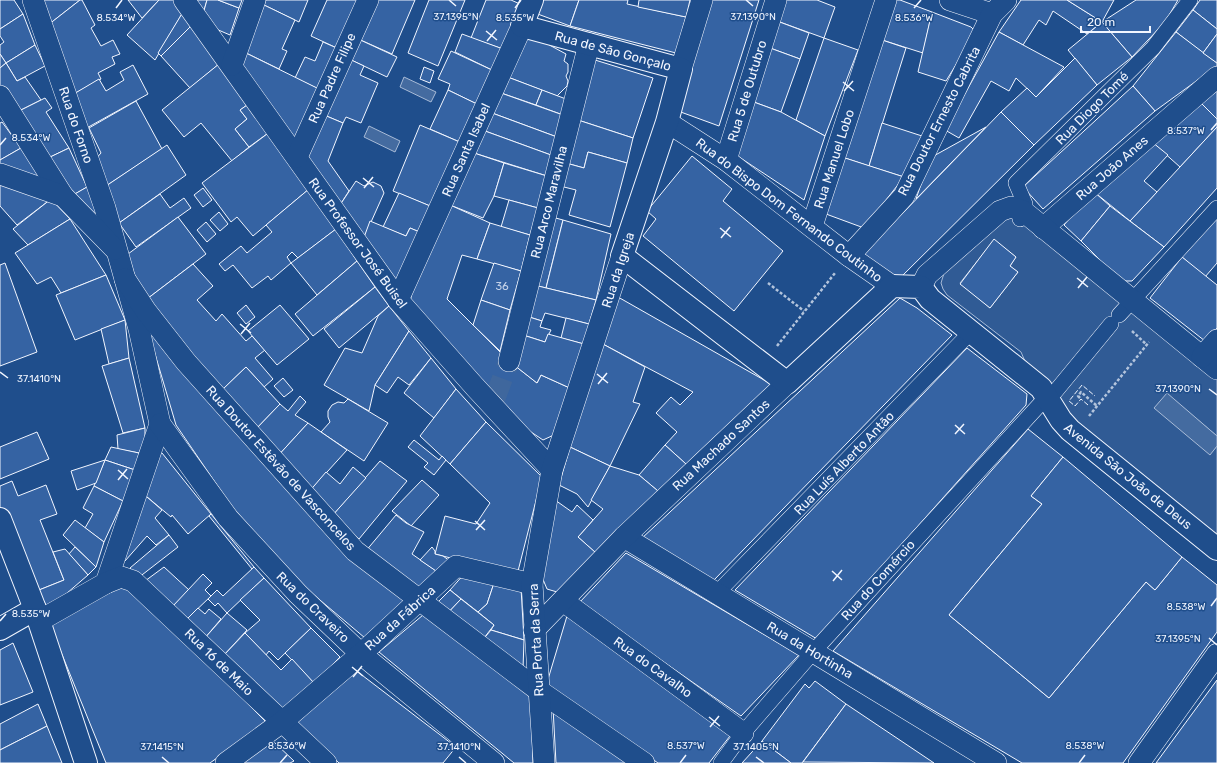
<svg xmlns="http://www.w3.org/2000/svg" width="1217" height="763" viewBox="0 0 1217 763" font-family="Rubik,sans-serif">
<style>
.built{fill:#305b95;stroke:#a8bbd7;fill-rule:evenodd}
.water{fill:#446ba0;stroke:#a8bbd7}
.building{fill:#3563a3;stroke:#f2f6ff}
.lines{fill:none;stroke-linecap:round;stroke-linejoin:round}
.minor-tunnel{stroke:#3f679d;stroke-width:21;stroke-dasharray:21 10;stroke-linecap:butt}
.pedestrian-casing{stroke:#f2f6ff;stroke-width:16}
.minor-casing{stroke:#f2f6ff;stroke-width:22}
.tertiary-casing{stroke:#f2f6ff;stroke-width:24}
.secondary-casing{stroke:#f2f6ff;stroke-width:24}
.path{stroke:#b3c4dc;stroke-width:2.5;stroke-dasharray:3 2;stroke-linecap:butt}
.pedestrian{stroke:#1f4e8c;stroke-width:15}
.minor{stroke:#1f4e8c;stroke-width:21}
.tertiary{stroke:#1f4e8c;stroke-width:22}
.secondary{stroke:#1f4e8c;stroke-width:22}
.fence{stroke:#f2f6ff;stroke-width:1;stroke-dasharray:5 2;stroke-linecap:butt}
.ticks{fill:none;stroke:#f2f6ff;stroke-width:1.5}
.labels{text-anchor:middle;dominant-baseline:central;stroke-width:3;stroke-linejoin:round;paint-order:stroke}
.number-label{font-size:11px;fill:#c3d1e8}
.street-label{font-size:13px;fill:#f2f6ff;stroke:#1f4e8c}
.ticks-label{font-size:10px;text-anchor:middle;fill:#f2f6ff;stroke:#1f4e8c;stroke-width:3;stroke-linejoin:round;paint-order:stroke}
</style>
<rect width="100%" height="100%" fill="#1f4e8c"/>
<path class="built" d="M 1017,217 L 1217,377 L 1217,436 L 1167,394 L 1210,454 L 1217,446 L 1217,538 L 1080,427 L 1027,366 L 1021,352 L 947,295 L 943,289 L 941,283 L 945,270 L 1003,218 ZM 994,240 L 1016,257 L 1010,266 L 1018,272 L 990,308 L 960,283 Z"/>
<g class="water">
<path d="M 404,77 L 436,92 L 431,102 L 400,87 Z"/>
<path d="M 369,126 L 400,141 L 395,152 L 364,137 Z"/>
<path d="M 1167,393 L 1217,436 L 1217,446 L 1210,455 L 1154,408 Z"/>
</g>
<g class="building">
<path d="M 0,0 L 14,0 L 23,14 L 0,29 Z"/>
<path d="M 38,0 L 80,0 L 48,25 Z"/>
<path d="M 80,0 L 82,0 L 95,25 L 91,28 L 101,46 L 113,40 L 120,54 L 112,57 L 115,64 L 98,73 L 101,79 L 72,95 L 48,25 Z"/>
<path d="M 128,0 L 159,0 L 142,18 Z"/>
<path d="M 159,0 L 175,0 L 183,12 L 155,60 L 127,35 Z"/>
<path d="M 190,0 L 207,0 L 203,14 Z"/>
<path d="M 207,0 L 218,0 L 239,8 L 230,35 L 209,26 L 203,14 Z"/>
<path d="M 218,0 L 242,0 L 239,8 Z"/>
<path d="M 266,0 L 308,0 L 299,22 L 264,5 Z"/>
<path d="M 327,0 L 361,0 L 339,49 L 311,36 Z"/>
<path d="M 373,0 L 415,0 L 392,54 L 356,38 Z"/>
<path d="M 429,0 L 465,0 L 438,66 L 408,53 Z"/>
<path d="M 486,0 L 511,0 L 520,4 L 503,49 L 471,38 Z"/>
<path d="M 540,0 L 579,0 L 570,26 L 535,13 Z"/>
<path d="M 579,0 L 628,0 L 627,4 L 686,17 L 676,53 L 570,26 Z"/>
<path d="M 639,0 L 690,0 L 686,17 L 638,7 Z"/>
<path d="M 712,0 L 759,0 L 719,126 L 678,111 Z"/>
<path d="M 785,0 L 817,0 L 835,7 L 824,38 L 777,21 Z"/>
<path d="M 892,0 L 900,0 L 932,12 L 923,53 L 879,39 Z"/>
<path d="M 1021,0 L 1067,0 L 1102,22 L 1087,34 L 1053,11 L 1046,25 L 1039,20 L 1023,45 L 999,32 Z"/>
<path d="M 1067,0 L 1114,0 L 1102,22 Z"/>
<path d="M 1136,0 L 1178,0 L 1165,22 L 1132,57 L 1102,22 Z"/>
<path d="M 1200,0 L 1217,0 L 1217,29 L 1193,10 Z"/>
<path d="M 264,5 L 295,20 L 282,49 L 287,51 L 279,69 L 246,53 Z"/>
<path d="M 1193,10 L 1217,29 L 1217,34 L 1203,53 L 1176,32 Z"/>
<path d="M 183,12 L 192,25 L 161,56 L 158,53 Z"/>
<path d="M 932,12 L 971,27 L 976,32 L 946,81 L 918,72 Z"/>
<path d="M 23,14 L 35,45 L 6,63 L 0,54 L 0,45 L 4,42 L 0,36 L 0,29 Z"/>
<path d="M 777,21 L 809,33 L 800,59 L 770,48 Z"/>
<path d="M 1102,22 L 1132,57 L 1097,85 L 1068,50 Z"/>
<path d="M 192,25 L 219,64 L 190,88 L 161,56 Z"/>
<path d="M 999,32 L 1064,67 L 1036,97 L 1016,78 L 1009,91 L 991,81 L 959,138 L 945,130 Z"/>
<path d="M 1176,32 L 1217,63 L 1217,66 L 1155,111 L 1133,86 Z"/>
<path d="M 462,34 L 503,49 L 494,71 L 455,52 Z"/>
<path d="M 529,34 L 566,54 L 564,61 L 568,64 L 568,72 L 566,76 L 568,81 L 567,86 L 557,96 L 505,76 Z"/>
<path d="M 1217,34 L 1217,63 L 1203,53 Z"/>
<path d="M 356,38 L 397,57 L 387,77 L 347,58 Z"/>
<path d="M 824,38 L 858,50 L 825,136 L 796,120 Z"/>
<path d="M 879,39 L 906,48 L 869,166 L 842,157 Z"/>
<path d="M 323,42 L 339,49 L 321,90 L 295,78 L 305,57 L 315,61 Z"/>
<path d="M 35,45 L 45,66 L 17,81 L 6,63 Z"/>
<path d="M 770,48 L 800,59 L 781,112 L 751,101 Z"/>
<path d="M 451,51 L 494,71 L 479,105 L 448,90 L 450,84 L 438,79 Z"/>
<path d="M 246,53 L 321,90 L 302,131 L 295,137 L 289,134 L 242,64 Z"/>
<path d="M 0,54 L 6,63 L 0,68 Z"/>
<path d="M 347,58 L 364,66 L 360,75 L 378,83 L 361,123 L 346,117 L 343,123 L 324,115 Z"/>
<path d="M 1075,58 L 1097,85 L 1034,145 L 1001,112 L 1027,88 L 1036,97 Z"/>
<path d="M 595,60 L 653,78 L 633,138 L 578,120 Z"/>
<path d="M 6,63 L 17,81 L 25,77 L 41,100 L 17,112 L 0,86 L 0,68 Z"/>
<path d="M 219,64 L 250,103 L 240,110 L 247,119 L 235,129 L 249,147 L 232,161 L 201,123 L 184,137 L 162,110 Z"/>
<path d="M 133,65 L 148,94 L 83,130 L 72,95 L 99,79 L 106,91 L 124,80 L 120,72 Z"/>
<path d="M 424,67 L 434,71 L 430,83 L 420,79 Z"/>
<path d="M 505,76 L 542,90 L 536,105 L 501,93 Z"/>
<path d="M 1133,86 L 1155,111 L 1043,209 L 1023,187 Z"/>
<path d="M 448,90 L 479,105 L 462,143 L 430,129 Z"/>
<path d="M 542,90 L 566,99 L 563,115 L 536,105 Z"/>
<path d="M 1217,91 L 1217,119 L 1201,103 Z"/>
<path d="M 501,93 L 563,115 L 557,137 L 492,113 Z"/>
<path d="M 45,98 L 52,108 L 46,112 L 69,148 L 46,159 L 17,112 Z"/>
<path d="M 136,101 L 162,149 L 106,186 L 93,162 L 101,153 L 89,128 Z"/>
<path d="M 751,101 L 781,112 L 825,136 L 804,200 L 736,155 Z"/>
<path d="M 250,103 L 271,131 L 249,147 L 235,129 L 247,119 L 240,110 Z"/>
<path d="M 1201,103 L 1217,119 L 1217,127 L 1180,167 L 1152,142 Z"/>
<path d="M 1001,112 L 1034,145 L 895,283 L 864,253 Z"/>
<path d="M 492,113 L 557,137 L 551,155 L 485,131 Z"/>
<path d="M 324,115 L 343,123 L 328,161 L 349,191 L 338,208 L 304,159 Z"/>
<path d="M 578,120 L 633,138 L 627,163 L 588,152 L 584,168 L 566,163 Z"/>
<path d="M 2,122 L 21,148 L 0,160 L 0,123 Z"/>
<path d="M 882,123 L 922,136 L 904,177 L 869,166 Z"/>
<path d="M 420,125 L 462,143 L 435,208 L 393,191 Z"/>
<path d="M 986,127 L 916,199 L 930,158 Z"/>
<path d="M 1217,127 L 1217,188 L 1164,247 L 1130,221 Z"/>
<path d="M 271,131 L 309,189 L 253,236 L 237,217 L 231,222 L 202,183 Z"/>
<path d="M 485,131 L 551,155 L 547,176 L 474,153 Z"/>
<path d="M 1152,142 L 1168,155 L 1144,181 L 1157,192 L 1130,221 L 1093,191 Z"/>
<path d="M 167,145 L 186,175 L 119,223 L 103,188 Z"/>
<path d="M 21,148 L 44,179 L 0,168 L 0,160 Z"/>
<path d="M 69,148 L 87,187 L 70,197 L 46,159 Z"/>
<path d="M 588,152 L 627,163 L 610,227 L 569,215 L 576,190 L 560,186 L 566,163 L 584,168 Z"/>
<path d="M 474,153 L 504,163 L 494,196 L 483,218 L 450,205 Z"/>
<path d="M 692,156 L 732,189 L 723,201 L 783,251 L 734,311 L 643,236 L 656,219 L 647,211 Z"/>
<path d="M 842,157 L 904,177 L 864,228 L 826,214 Z"/>
<path d="M 504,163 L 547,176 L 538,208 L 494,196 Z"/>
<path d="M 356,181 L 364,186 L 373,182 L 381,186 L 384,193 L 363,240 L 338,208 Z"/>
<path d="M 0,184 L 51,199 L 17,225 L 0,206 Z"/>
<path d="M 87,187 L 99,213 L 91,216 L 73,195 Z"/>
<path d="M 203,188 L 212,200 L 203,207 L 194,195 Z"/>
<path d="M 309,189 L 336,229 L 298,258 L 292,252 L 287,257 L 291,263 L 271,280 L 268,276 L 252,288 L 233,265 L 225,271 L 219,264 L 241,246 L 247,253 L 272,232 L 266,225 Z"/>
<path d="M 1093,191 L 1110,206 L 1081,241 L 1064,225 Z"/>
<path d="M 399,193 L 435,208 L 422,233 L 410,228 L 406,236 L 383,227 Z"/>
<path d="M 160,194 L 170,208 L 184,198 L 191,208 L 136,247 L 119,223 Z"/>
<path d="M 51,199 L 70,219 L 28,245 L 13,229 Z"/>
<path d="M 509,200 L 538,208 L 530,235 L 501,227 Z"/>
<path d="M 450,205 L 490,223 L 477,259 L 462,255 L 447,299 L 509,361 L 537,383 L 541,375 L 572,389 L 556,434 L 543,440 L 531,432 L 495,398 L 410,303 L 412,291 Z"/>
<path d="M 1110,206 L 1164,247 L 1132,281 L 1121,281 L 1081,241 Z"/>
<path d="M 219,212 L 228,224 L 220,231 L 210,220 Z"/>
<path d="M 178,217 L 206,254 L 143,302 L 128,254 Z"/>
<path d="M 552,217 L 563,220 L 546,288 L 534,285 Z"/>
<path d="M 1217,217 L 1217,263 L 1205,277 L 1182,257 Z"/>
<path d="M 70,219 L 106,275 L 61,293 L 51,277 L 37,284 L 15,253 Z"/>
<path d="M 563,220 L 611,234 L 596,300 L 546,288 Z"/>
<path d="M 370,221 L 406,236 L 410,228 L 422,233 L 402,280 L 394,281 L 363,240 Z"/>
<path d="M 206,222 L 216,234 L 207,242 L 197,230 Z"/>
<path d="M 490,223 L 530,235 L 521,271 L 477,259 Z"/>
<path d="M 336,229 L 357,261 L 317,295 L 291,263 Z"/>
<path d="M 994,239 L 1016,257 L 1010,266 L 1018,272 L 990,308 L 960,284 Z"/>
<path d="M 1182,257 L 1217,285 L 1217,328 L 1205,341 L 1150,298 Z"/>
<path d="M 357,261 L 375,287 L 313,336 L 295,314 Z"/>
<path d="M 5,263 L 37,352 L 0,366 L 0,265 Z"/>
<path d="M 494,263 L 521,271 L 510,310 L 481,300 Z"/>
<path d="M 193,264 L 213,286 L 197,300 L 216,321 L 222,314 L 246,341 L 252,336 L 265,350 L 255,358 L 273,379 L 264,387 L 246,367 L 222,390 L 143,302 Z"/>
<path d="M 106,275 L 125,320 L 75,340 L 56,295 Z"/>
<path d="M 534,285 L 596,300 L 589,324 L 545,313 L 542,321 L 526,316 Z"/>
<path d="M 375,287 L 389,306 L 339,348 L 324,329 Z"/>
<path d="M 618,297 L 771,384 L 686,464 L 665,445 L 677,432 L 656,413 L 671,397 L 680,405 L 693,392 L 601,343 Z"/>
<path d="M 900,298 L 917,308 L 952,335 L 714,580 L 641,539 Z"/>
<path d="M 481,300 L 510,310 L 500,351 L 473,325 Z"/>
<path d="M 246,305 L 255,317 L 246,324 L 237,313 Z"/>
<path d="M 280,305 L 309,339 L 277,365 L 248,331 Z"/>
<path d="M 389,306 L 409,331 L 375,385 L 369,411 L 324,385 L 345,348 L 362,353 L 378,316 Z"/>
<path d="M 526,316 L 542,321 L 540,327 L 551,330 L 545,342 L 520,334 Z"/>
<path d="M 566,318 L 589,324 L 584,344 L 561,338 Z"/>
<path d="M 125,320 L 129,358 L 109,364 L 101,329 Z"/>
<path d="M 147,327 L 407,601 L 365,638 L 308,590 L 236,513 L 176,425 Z"/>
<path d="M 409,331 L 431,358 L 409,385 L 398,377 L 387,393 L 375,385 Z"/>
<path d="M 520,334 L 545,342 L 548,334 L 584,344 L 572,389 L 541,375 L 537,383 L 514,365 Z"/>
<path d="M 601,343 L 645,367 L 633,402 L 640,404 L 610,466 L 570,447 Z"/>
<path d="M 967,348 L 1027,394 L 1026,405 L 817,639 L 735,590 Z"/>
<path d="M 129,358 L 145,428 L 123,433 L 102,366 Z"/>
<path d="M 431,358 L 456,389 L 434,418 L 404,393 Z"/>
<path d="M 246,367 L 280,404 L 256,429 L 222,390 Z"/>
<path d="M 283,378 L 293,390 L 284,397 L 274,386 Z"/>
<path d="M 456,389 L 486,422 L 450,464 L 420,436 Z"/>
<path d="M 300,396 L 306,402 L 295,415 L 308,423 L 276,458 L 256,429 L 280,404 L 288,411 Z"/>
<path d="M 348,399 L 388,423 L 364,461 L 321,432 L 330,422 L 328,417 L 328,411 L 332,405 L 338,402 L 344,403 Z"/>
<path d="M 486,422 L 542,477 L 517,575 L 435,554 L 445,516 L 476,524 L 490,503 L 450,464 Z"/>
<path d="M 308,423 L 347,450 L 308,493 L 276,458 Z"/>
<path d="M 145,428 L 145,440 L 139,453 L 118,449 L 117,435 Z"/>
<path d="M 1028,429 L 1063,457 L 1031,496 L 1042,504 L 949,615 L 1049,698 L 1146,582 L 1155,590 L 1182,557 L 1217,585 L 1217,632 L 1123,763 L 1022,763 L 833,651 Z"/>
<path d="M 37,432 L 49,459 L 0,479 L 0,447 Z"/>
<path d="M 414,440 L 439,460 L 442,456 L 446,460 L 434,475 L 424,467 L 428,463 L 408,447 Z"/>
<path d="M 665,445 L 686,464 L 658,491 L 639,475 Z"/>
<path d="M 111,447 L 139,453 L 135,470 L 105,460 Z"/>
<path d="M 570,447 L 610,466 L 588,507 L 577,494 L 559,485 Z"/>
<path d="M 156,452 L 162,453 L 211,514 L 188,534 L 172,515 L 171,517 L 140,491 Z"/>
<path d="M 1063,457 L 1182,557 L 1155,590 L 1146,582 L 1049,698 L 949,615 L 1042,504 L 1031,496 Z"/>
<path d="M 105,460 L 135,470 L 123,501 L 94,486 Z"/>
<path d="M 105,460 L 96,483 L 77,490 L 71,471 Z"/>
<path d="M 380,461 L 407,481 L 359,539 L 331,517 Z"/>
<path d="M 610,466 L 639,475 L 658,491 L 596,553 L 578,537 L 603,509 L 591,500 Z"/>
<path d="M 353,467 L 366,478 L 331,517 L 308,493 L 326,472 L 340,484 Z"/>
<path d="M 422,480 L 439,495 L 411,526 L 392,511 Z"/>
<path d="M 12,481 L 18,496 L 46,485 L 57,514 L 40,520 L 64,580 L 34,592 L 0,507 L 0,486 Z"/>
<path d="M 94,486 L 123,501 L 104,542 L 85,528 L 93,514 L 83,508 Z"/>
<path d="M 140,491 L 162,510 L 155,518 L 169,535 L 156,545 L 147,536 L 125,561 L 120,556 Z"/>
<path d="M 555,500 L 572,512 L 577,505 L 593,520 L 578,537 L 596,553 L 557,592 L 547,589 L 542,577 Z"/>
<path d="M 211,514 L 254,567 L 252,569 L 209,516 Z"/>
<path d="M 396,515 L 406,523 L 424,532 L 412,554 L 439,573 L 420,593 L 365,552 Z"/>
<path d="M 75,520 L 104,542 L 96,567 L 63,535 Z"/>
<path d="M 169,535 L 178,547 L 138,578 L 130,568 Z"/>
<path d="M 75,547 L 96,567 L 88,575 L 69,554 Z"/>
<path d="M 432,547 L 435,551 L 435,554 L 443,556 L 450,561 L 439,573 L 420,560 Z"/>
<path d="M 65,549 L 88,575 L 45,612 L 34,592 L 64,580 L 53,552 Z"/>
<path d="M 626,553 L 799,655 L 741,716 L 579,603 Z"/>
<path d="M 164,567 L 189,590 L 172,607 L 145,581 Z"/>
<path d="M 254,567 L 264,578 L 227,613 L 218,603 L 215,606 L 208,599 L 217,590 L 223,596 Z"/>
<path d="M 465,573 L 495,580 L 487,604 L 478,612 L 450,590 Z"/>
<path d="M 203,574 L 212,583 L 205,590 L 211,596 L 186,620 L 172,607 Z"/>
<path d="M 264,578 L 311,628 L 278,660 L 269,651 L 266,655 L 245,633 L 260,620 L 240,600 Z"/>
<path d="M 495,580 L 521,588 L 524,640 L 491,630 L 494,625 L 478,612 L 487,604 Z"/>
<path d="M 121,585 L 135,591 L 266,722 L 210,763 L 106,763 L 50,625 Z"/>
<path d="M 450,590 L 461,599 L 445,616 L 433,607 Z"/>
<path d="M 461,599 L 494,625 L 481,642 L 445,616 Z"/>
<path d="M 198,608 L 205,614 L 209,609 L 221,619 L 204,639 L 186,620 Z"/>
<path d="M 227,613 L 247,630 L 224,655 L 204,639 Z"/>
<path d="M 423,615 L 531,696 L 533,763 L 514,763 L 379,652 Z"/>
<path d="M 567,616 L 730,736 L 709,763 L 658,763 L 546,686 Z"/>
<path d="M 311,628 L 340,657 L 314,683 L 285,653 Z"/>
<path d="M 491,630 L 524,640 L 523,669 L 481,642 Z"/>
<path d="M 245,633 L 281,670 L 292,659 L 314,683 L 282,713 L 224,655 Z"/>
<path d="M 13,643 L 33,692 L 0,705 L 0,650 Z"/>
<path d="M 354,669 L 456,747 L 443,763 L 339,763 L 297,723 Z"/>
<path d="M 1217,680 L 1217,763 L 1156,763 Z"/>
<path d="M 815,681 L 846,704 L 802,763 L 791,763 L 762,741 L 805,684 L 809,688 Z"/>
<path d="M 38,704 L 47,726 L 0,750 L 0,724 Z"/>
<path d="M 846,704 L 934,763 L 803,762 Z"/>
<path d="M 553,708 L 629,763 L 556,763 Z"/>
<path d="M 47,726 L 62,763 L 0,763 L 0,750 Z"/>
<path d="M 273,741 L 294,761 L 290,763 L 243,763 Z"/>
<path d="M 762,741 L 791,763 L 742,763 Z"/>
</g>
<g class="lines">
<path class="minor-tunnel" d="M 495,398 L 509,361"/>
<g class="pedestrian-casing">
<g id="pedestrian">
<path d="M 1020,219 L 1025,204 L 1016,183 L 1153,48 L 1190,0"/>
<path d="M 1119,315 L 1217,208"/>
<path d="M 1055,392 L 1111,324"/>
<path d="M 717,593 L 971,332"/>
<path d="M 721,763 L 743,733 L 813,652 L 1041,403"/>
</g>
</g>
<g class="minor-casing">
<g id="minor">
<path d="M 33,0 L 105,208 L 139,329 L 160,424 L 106,583"/>
<path d="M 184,0 L 398,300 L 475,387 L 552,470"/>
<path d="M 950,0 L 992,14"/>
<path d="M 232,65 L 255,0"/>
<path d="M 681,69 L 702,0"/>
<path d="M 0,96 L 63,196"/>
<path d="M 667,122 L 726,160 L 849,256 L 892,286"/>
<path d="M 297,157 L 368,0"/>
<path d="M 726,160 L 776,0"/>
<path d="M 0,174 L 63,196 L 115,249"/>
<path d="M 812,226 L 886,0"/>
<path d="M 1043,228 L 1217,77"/>
<path d="M 849,256 L 904,196 L 992,14 L 1006,0"/>
<path d="M 125,279 L 146,311 L 186,362 L 355,551 L 538,690 L 644,763"/>
<path d="M 921,287 L 927,275 L 1000,211 L 1011,207 L 1023,211 L 1217,369"/>
<path d="M 398,300 L 522,26"/>
<path d="M 1202,357 L 1217,340"/>
<path d="M 509,361 L 589,44"/>
<path d="M 160,424 L 228,518 L 298,594 L 361,654 L 494,763"/>
<path d="M 624,537 L 996,763"/>
<path d="M 563,601 L 743,733"/>
<path d="M 39,621 L 106,583 L 121,577 L 133,581 L 326,763"/>
<path d="M 534,630 L 624,537 L 787,383"/>
<path d="M 226,763 L 282,722 L 361,654 L 456,566 L 532,584"/>
<path d="M 544,763 L 532,584 L 552,470 L 622,256"/>
<path d="M 1139,763 L 1217,654"/>
</g>
</g>
<g class="tertiary-casing">
<g id="tertiary">
<path d="M 532,0 L 522,26 L 681,69 L 667,122 L 622,256 L 787,383 L 892,286 L 921,287 L 930,299 L 1041,388 L 1061,420 L 1070,430 L 1217,549"/>
<path d="M 35,609 L 86,763"/>
</g>
</g>
<g class="secondary-casing">
<path id="secondary" d="M 0,519 L 35,609 L 0,629"/>
</g>
<g class="path">
<path d="M 768,283 L 804,311"/>
<path d="M 1132,331 L 1147,345"/>
<path d="M 777,346 L 835,273"/>
<path d="M 1080,398 L 1078,396 L 1081,392 L 1097,406"/>
<path d="M 1089,416 L 1149,342"/>
</g>
<use href="#pedestrian" class="pedestrian"/>
<use href="#minor" class="minor"/>
<use href="#tertiary" class="tertiary"/>
<use href="#secondary" class="secondary"/>
<path class="fence" d="M 1088,405 L 1081,399 L 1075,406 L 1069,401 L 1082,385 L 1095,396"/>
</g>
<path class="ticks" d="M 449,0 L 456,6M 746,0 L 753,6M 116,8 L 122,0M 515,8 L 521,0M 914,8 L 921,0M 486,31 L 497,40M 487,41 L 496,30M 843,82 L 854,91M 844,91 L 853,81M 1211,130 L 1217,123M 0,145 L 6,138M 363,178 L 374,187M 364,188 L 373,177M 720,228 L 731,237M 721,238 L 730,227M 1077,278 L 1088,287M 1078,288 L 1087,277M 240,324 L 251,333M 241,334 L 250,323M 0,372 L 8,378M 597,374 L 608,383M 598,384 L 607,373M 1209,389 L 1217,395M 955,425 L 965,434M 955,434 L 964,424M 118,470 L 128,479M 118,480 L 127,469M 475,521 L 485,530M 476,530 L 485,520M 832,571 L 842,580M 833,581 L 842,570M 1211,606 L 1217,598M 0,621 L 6,614M 1209,638 L 1217,645M 352,667 L 363,676M 353,677 L 362,666M 709,717 L 720,726M 710,727 L 719,716M 162,757 L 169,763M 459,757 L 466,763M 756,757 L 764,763M 280,763 L 287,755M 680,763 L 686,755M 1079,763 L 1085,755"/>
<g class="labels">
<g class="number-label">
<text x="502" y="286">36</text>
</g>
<g class="street-label">
<text transform="translate(613 51) rotate(15)">Rua de São Gonçalo</text>
<text transform="translate(332 78) rotate(-66)">Rua Padre Filipe</text>
<text transform="translate(747 91) rotate(-73)">Rua 5 de Outubro</text>
<text transform="translate(1092 108) rotate(-45)">Rua Diogo Tomé</text>
<text transform="translate(939 121) rotate(-63)">Rua Doutor Ernesto Cabrita</text>
<text transform="translate(76 125) rotate(71)">Rua do Forno</text>
<text transform="translate(466 150) rotate(-66)">Rua Santa Isabel</text>
<text transform="translate(834 159) rotate(-72)">Rua Manuel Lobo</text>
<text transform="translate(1112 168) rotate(-41)">Rua João Anes</text>
<text transform="translate(549 202) rotate(-76)">Rua Arco Maravilha</text>
<text transform="translate(789 210) rotate(37)">Rua do Bispo Dom Fernando Coutinho</text>
<text transform="translate(358 243) rotate(54)">Rua Professor José Buisel</text>
<text transform="translate(618 270) rotate(-72)">Rua da Igreja</text>
<text transform="translate(721 445) rotate(-43)">Rua Machado Santos</text>
<text transform="translate(844 463) rotate(-46)">Rua Luís Alberto Antão</text>
<text transform="translate(281 468) rotate(48)">Rua Doutor Estêvão de Vasconcelos</text>
<text transform="translate(1128 476) rotate(39)">Avenida São João de Deus</text>
<text transform="translate(878 580) rotate(-48)">Rua do Comércio</text>
<text transform="translate(313 607) rotate(44)">Rua do Craveiro</text>
<text transform="translate(400 618) rotate(-42)">Rua da Fábrica</text>
<text transform="translate(536 640) rotate(-93)">Rua Porta da Serra</text>
<text transform="translate(810 650) rotate(31)">Rua da Hortinha</text>
<text transform="translate(219 662) rotate(44)">Rua 16 de Maio</text>
<text transform="translate(653 667) rotate(36)">Rua do Cavalho</text>
</g>
</g>
<g class="ticks-label">
<text x="456" y="20">37.1395°N</text>
<text x="753" y="20">37.1390°N</text>
<text x="116" y="21">8.534°W</text>
<text x="515" y="21">8.535°W</text>
<text x="914" y="21">8.536°W</text>
<text x="1186" y="134">8.537°W</text>
<text x="31" y="141">8.534°W</text>
<text x="39" y="382">37.1410°N</text>
<text x="1178" y="392">37.1390°N</text>
<text x="1186" y="610">8.538°W</text>
<text x="31" y="617">8.535°W</text>
<text x="1178" y="642">37.1395°N</text>
<text x="287" y="749">8.536°W</text>
<text x="686" y="749">8.537°W</text>
<text x="1085" y="749">8.538°W</text>
<text x="162" y="750">37.1415°N</text>
<text x="459" y="750">37.1410°N</text>
<text x="756" y="750">37.1405°N</text>
</g>
<path d="M1081 26v6h69v-6" fill="none" stroke="#f2f6ff" stroke-width="2"/>
<text x="1087" y="26" font-size="12" fill="#f2f6ff" stroke="#1f4e8c" stroke-width="3" paint-order="stroke">20 m</text>
</svg>
